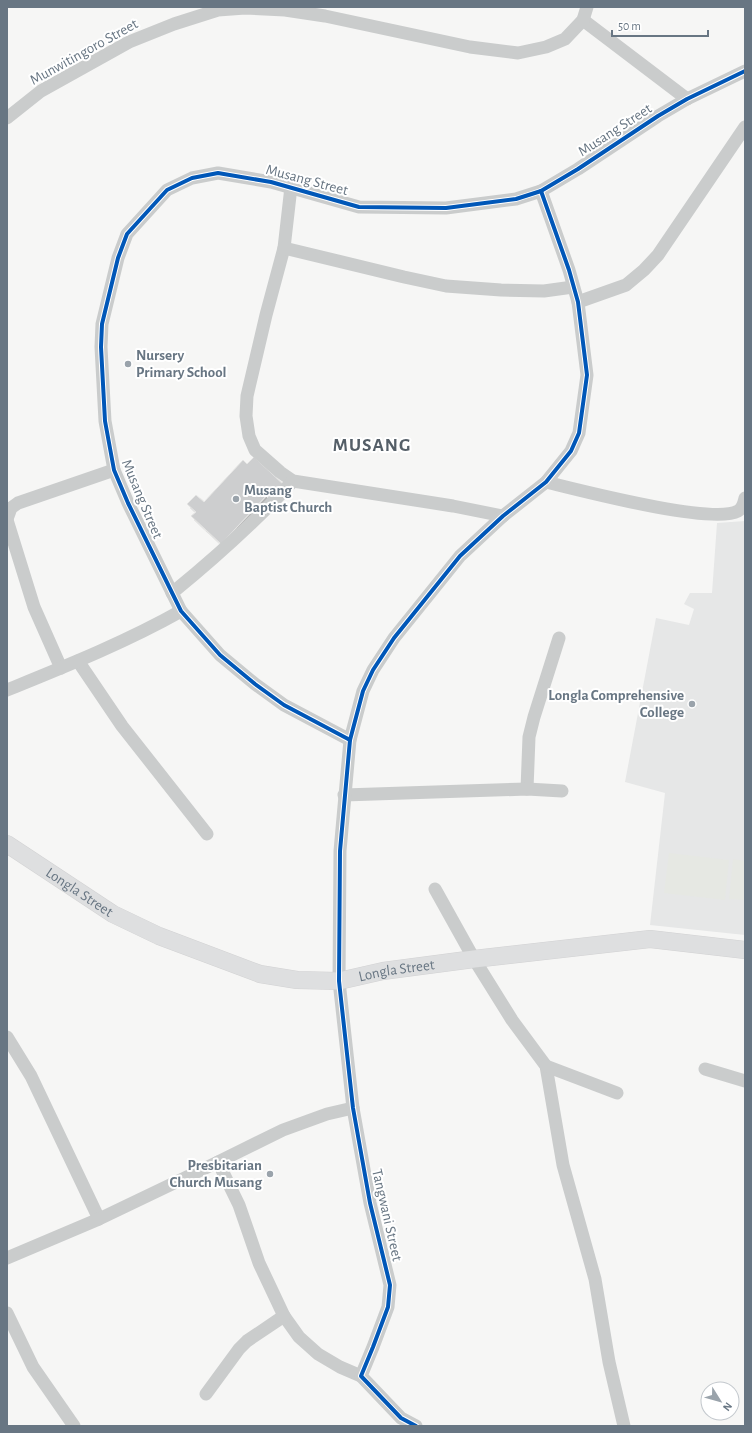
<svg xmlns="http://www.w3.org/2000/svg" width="752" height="1433" viewBox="0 0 752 1433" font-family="'Alegreya Sans',sans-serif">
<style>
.built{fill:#e6e7e7}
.green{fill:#e6e8e3}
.building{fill:#cdcecf;stroke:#e5e5e4;filter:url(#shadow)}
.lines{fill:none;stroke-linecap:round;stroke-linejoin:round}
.major-casing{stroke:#d2d2d3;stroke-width:18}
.minor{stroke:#cacccc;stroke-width:13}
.major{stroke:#dedfe0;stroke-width:17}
.cycleway-casing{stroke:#fff;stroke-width:6}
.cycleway{stroke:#0057b8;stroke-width:4}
.poi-dot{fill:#9aa3ab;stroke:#fff;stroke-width:1.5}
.labels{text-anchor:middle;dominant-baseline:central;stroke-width:4;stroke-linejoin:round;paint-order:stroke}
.street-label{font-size:15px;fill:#687683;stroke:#fff}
.poi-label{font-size:15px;font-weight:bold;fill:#687683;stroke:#fff;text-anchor:start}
.district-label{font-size:19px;font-weight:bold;letter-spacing:1px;fill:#555f68;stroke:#fff}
</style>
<defs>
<filter id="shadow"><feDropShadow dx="3.5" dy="3.5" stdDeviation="0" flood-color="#0004"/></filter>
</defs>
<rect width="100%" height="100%" fill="#f6f6f5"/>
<path class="built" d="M 745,521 L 745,935 L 650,925 L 665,793 L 625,782 L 656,618 L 689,625 L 694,609 L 684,604 L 690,593 L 712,593 L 717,523 Z"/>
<g class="green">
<path d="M 669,853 L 729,860 L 725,900 L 664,893 Z"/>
<path d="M 733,859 L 745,861 L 745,900 L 729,899 Z"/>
</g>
<path class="building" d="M 254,457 L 286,487 L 272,502 L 266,496 L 221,544 L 191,516 L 196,512 L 187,504 L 196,495 L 204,502 L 243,460 L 247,464 Z"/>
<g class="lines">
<g class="major-casing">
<g id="major">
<path id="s1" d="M 7,844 L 113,914 L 159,936 L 260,974 L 297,980 L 339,981 L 383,971 L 474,959 L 650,939 L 745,950"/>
</g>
</g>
<g class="minor">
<path d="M 583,20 L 687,99"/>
<path d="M 7,118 L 41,91 L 129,42 L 174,24 L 218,10 L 245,8 L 285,10 L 325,16 L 470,47 L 518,53 L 546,47 L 565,39 L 583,20 L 587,7"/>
<path d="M 291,187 L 284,248 L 266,315 L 247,396 L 246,416 L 249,436 L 255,450 L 280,472 L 293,481 L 453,506 L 503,516"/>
<path d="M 284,248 L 404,277 L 446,286 L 501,290 L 544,291 L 573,287"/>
<path d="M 578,302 L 626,285 L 644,270 L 658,255 L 745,127"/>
<path d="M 546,482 C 579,490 712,525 738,511 C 743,508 744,502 745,498"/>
<path d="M 7,519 L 11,508 L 18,503 L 114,470"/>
<path d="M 7,520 L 34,607 L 61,668"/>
<path d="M 172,593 C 215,558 256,521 293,481"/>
<path d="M 78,661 L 122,726 L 207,834"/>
<path d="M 7,690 C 66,666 126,642 181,611"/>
<path d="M 350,740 L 284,705 L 255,684 L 220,655 L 181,611 L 128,503 L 114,470 L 105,421 L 101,347 L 102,324 L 118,258 L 127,234 L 167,190 L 192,178 L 218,173 L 271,182 L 359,207 L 446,208 L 516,199 L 541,191 L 578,169 L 658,116 L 687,99 L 745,71"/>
<path d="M 527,789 L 529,737 L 534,717 L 559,638"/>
<path d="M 344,795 L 527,789 L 562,791"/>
<path d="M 435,889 L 474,959 L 512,1020 L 546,1066 L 563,1165 L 595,1279 L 609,1362 L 624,1426"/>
<path d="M 7,1037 L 31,1076 L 99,1219"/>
<path d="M 546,1066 L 617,1093"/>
<path d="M 705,1069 L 745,1081"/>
<path d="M 353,1108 L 327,1114 L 283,1130 L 218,1162 L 239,1205 L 259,1263 L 284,1316 L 299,1337 L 318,1354 L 340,1367 L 361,1376"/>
<path d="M 7,1258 L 99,1219 L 218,1162"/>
<path d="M 7,1313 L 33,1367 L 74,1426"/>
<path d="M 206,1394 L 239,1349 L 247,1341 L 284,1316"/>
<path d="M 416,1426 L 401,1418 L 361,1376 L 373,1347 L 388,1307 L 390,1285 L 370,1203 L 353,1108 L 339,981 L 340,851 L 350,740 L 363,691 L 373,670 L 394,638 L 460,556 L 503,516 L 546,482 L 571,451 L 579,433 L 587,375 L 578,302 L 569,270 L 541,191"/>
</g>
<use href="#major" class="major"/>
<g class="cycleway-casing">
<g id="cycleway">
<path d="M 350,740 L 284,705 L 255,684 L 220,655 L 181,611 L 128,503 L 114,470 L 105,421 L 101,347 L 102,324 L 118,258 L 127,234 L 167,190 L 192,178 L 218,173 L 271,182 L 359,207 L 446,208 L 516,199 L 541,191 L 578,169 L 658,116 L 687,99 L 745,71"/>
<path d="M 416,1426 L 401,1418 L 361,1376 L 373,1347 L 388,1307 L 390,1285 L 370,1203 L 353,1108 L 339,981 L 340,851 L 350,740 L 363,691 L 373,670 L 394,638 L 460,556 L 503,516 L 546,482 L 571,451 L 579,433 L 587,375 L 578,302 L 569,270 L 541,191"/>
</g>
</g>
<use href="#cycleway" class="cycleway"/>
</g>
<g class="poi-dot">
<circle cx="128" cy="364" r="4"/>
<circle cx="236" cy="499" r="4"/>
<circle cx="692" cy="704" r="4"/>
<circle cx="270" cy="1174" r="4"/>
</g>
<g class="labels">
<g class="street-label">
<text transform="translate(84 52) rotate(-29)">Munwitingoro Street</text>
<text transform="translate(615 130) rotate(-33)">Musang Street</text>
<text transform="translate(307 180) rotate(15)">Musang Street</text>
<text transform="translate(142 499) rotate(67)">Musang Street</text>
<text stroke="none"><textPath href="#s1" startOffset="87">Longla Street</textPath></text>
<text stroke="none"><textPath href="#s1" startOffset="424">Longla Street</textPath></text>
<text transform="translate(387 1215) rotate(77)">Tangwani Street</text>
</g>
<g class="poi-label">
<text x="136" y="355">Nursery<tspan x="136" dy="17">Primary School</tspan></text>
<text x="244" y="490">Musang<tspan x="244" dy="17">Baptist Church</tspan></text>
<text x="684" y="695" text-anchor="end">Longla Comprehensive<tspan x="684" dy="17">College</tspan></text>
<text x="262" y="1165" text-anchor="end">Presbitarian<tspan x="262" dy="17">Church Musang</tspan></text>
</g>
<g class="district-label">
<text x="372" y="445">MUSANG</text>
</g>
</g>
<rect width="752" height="1433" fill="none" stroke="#687683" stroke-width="16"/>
<g transform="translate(720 1401) rotate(127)"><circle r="19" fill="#ffffff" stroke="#c3c8cd"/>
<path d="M0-3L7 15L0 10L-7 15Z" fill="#9aa3ab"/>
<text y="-6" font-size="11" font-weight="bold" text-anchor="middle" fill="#687683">N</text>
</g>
<path d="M612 30v6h96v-6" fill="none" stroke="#687683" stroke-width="2"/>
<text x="618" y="30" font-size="12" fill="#687683" stroke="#ffffff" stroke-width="3" paint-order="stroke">50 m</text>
</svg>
